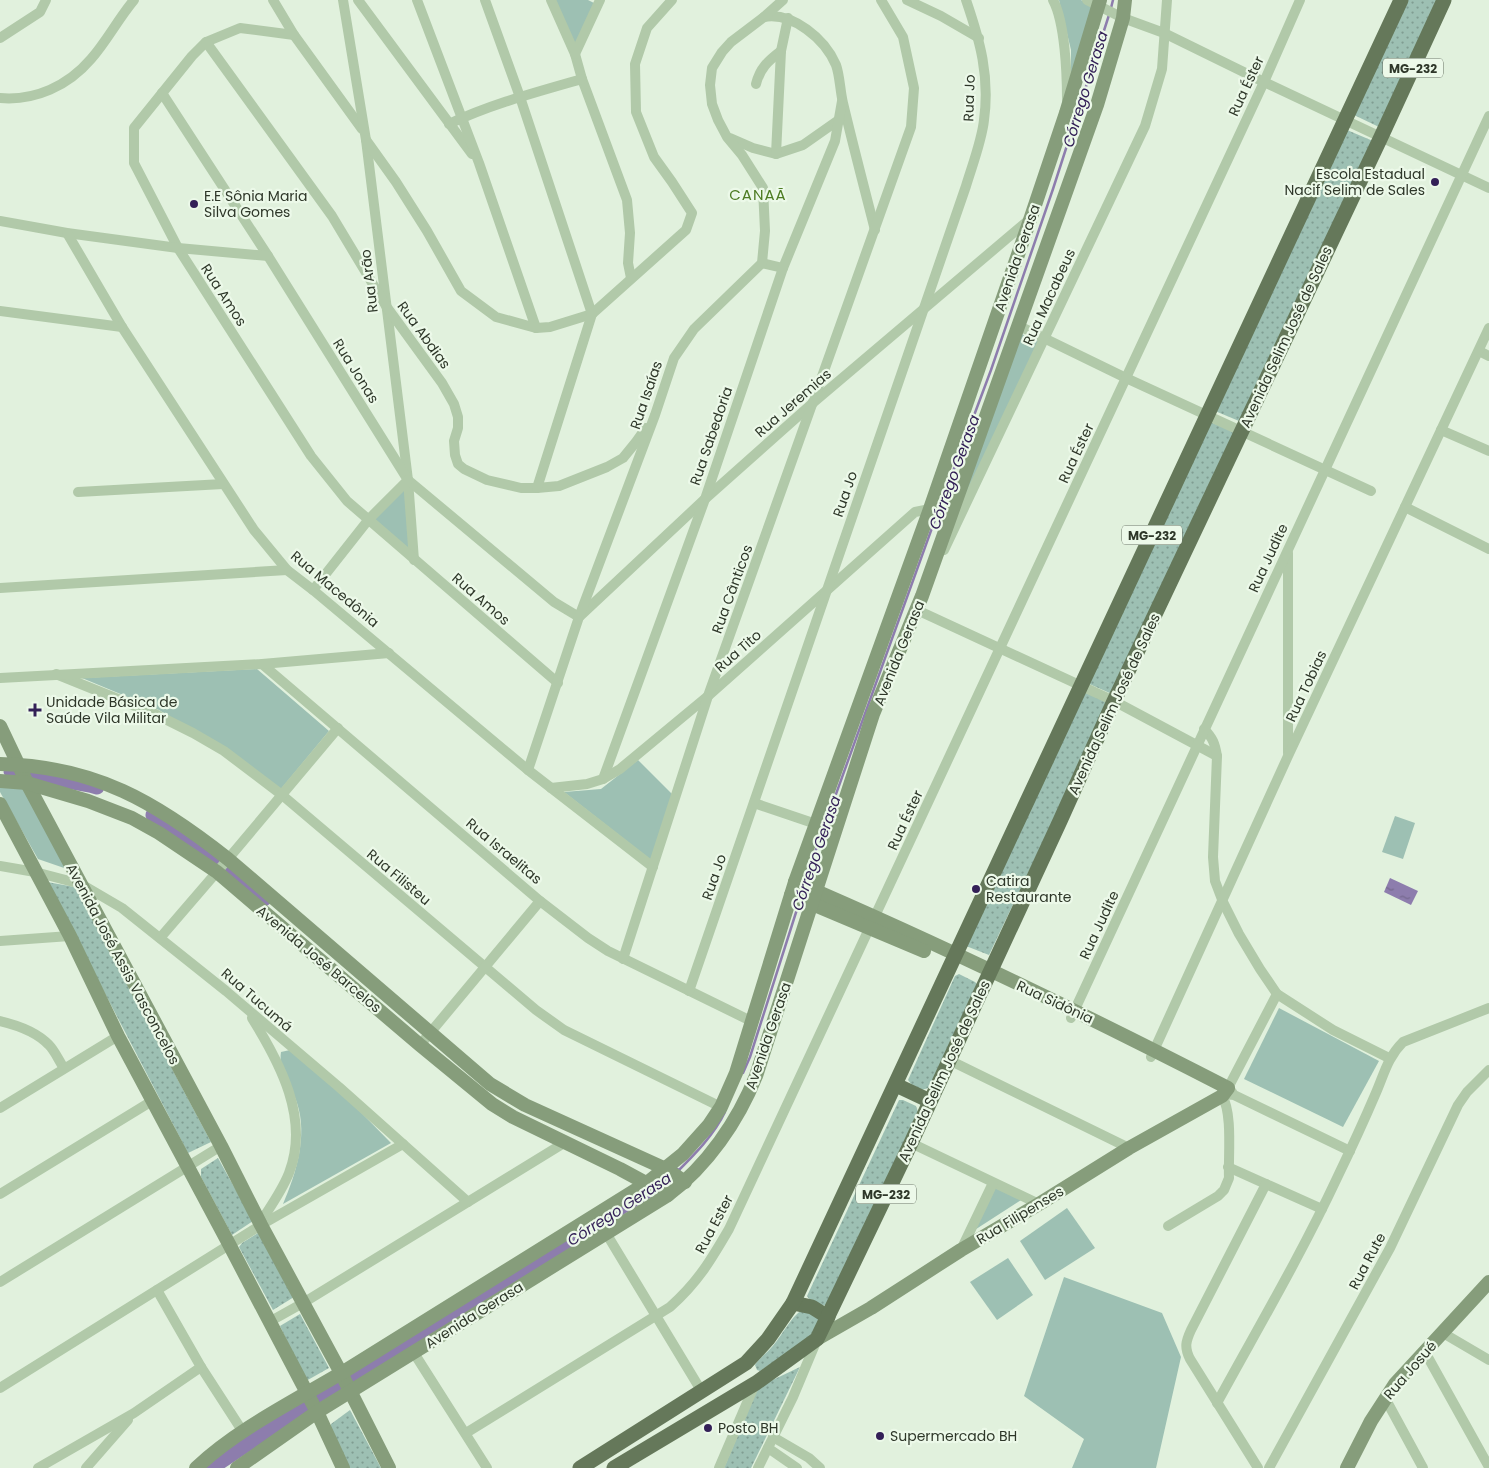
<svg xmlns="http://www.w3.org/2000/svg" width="1489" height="1468" viewBox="0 0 1489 1468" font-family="Poppins,sans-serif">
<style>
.grass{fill:url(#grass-dots)}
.green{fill:#9dc0b3}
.water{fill:url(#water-ripples)}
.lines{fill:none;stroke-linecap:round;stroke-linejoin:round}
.stream{stroke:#8d7dad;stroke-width:2.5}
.river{stroke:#8d7dad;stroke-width:15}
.street{stroke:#b1c9a9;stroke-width:10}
.secondary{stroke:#869d7b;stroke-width:14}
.primary{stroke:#65785a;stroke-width:15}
.poi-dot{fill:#332057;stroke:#ecf9e9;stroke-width:2}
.labels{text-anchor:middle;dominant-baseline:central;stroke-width:4.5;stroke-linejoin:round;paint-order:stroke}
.shield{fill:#ecf9e9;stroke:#677163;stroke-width:1}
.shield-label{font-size:12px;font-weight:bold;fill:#2e3729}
.street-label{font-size:14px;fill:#2e3729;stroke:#ecf9e9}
.poi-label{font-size:14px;fill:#2e3729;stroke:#ecf9e9;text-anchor:start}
.water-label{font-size:15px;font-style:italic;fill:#332057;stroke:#ecf9e9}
.neighbourhood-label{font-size:15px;letter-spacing:1px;fill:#4e7d24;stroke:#ecf9e9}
</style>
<defs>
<pattern id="grass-dots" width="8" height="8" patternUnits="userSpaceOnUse" patternTransform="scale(1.25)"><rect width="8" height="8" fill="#9dc0b3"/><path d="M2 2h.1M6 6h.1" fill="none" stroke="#809d92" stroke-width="1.8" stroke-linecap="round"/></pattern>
<pattern id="water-ripples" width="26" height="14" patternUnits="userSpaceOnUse" patternTransform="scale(1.25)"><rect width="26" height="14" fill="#8d7dad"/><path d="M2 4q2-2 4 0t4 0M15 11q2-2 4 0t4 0" fill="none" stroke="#74678d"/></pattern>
</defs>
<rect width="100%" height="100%" fill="#e1f1dd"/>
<g class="grass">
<path d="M 1408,0 L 1439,0 L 1379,127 L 1354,115 Z"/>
<path d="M 1347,130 L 1373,141 L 1239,421 L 1215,411 Z"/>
<path d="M 1210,422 L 1236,432 L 1112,694 L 1087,683 Z"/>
<path d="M 1084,692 L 1109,703 L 989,955 L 966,946 Z"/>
<path d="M 47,882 L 75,887 L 211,1142 L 188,1153 Z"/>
<path d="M 959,974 L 975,982 L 977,984 L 929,1088 L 921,1090 L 911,1084 L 908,1080 L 955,976 Z"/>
<path d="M 899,1100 L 903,1100 L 916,1106 L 918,1112 L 829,1305 C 821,1307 811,1303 807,1296 Z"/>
<path d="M 218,1158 L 253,1221 L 232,1235 L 201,1177 L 201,1169 Z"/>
<path d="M 258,1233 L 294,1297 L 273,1310 L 239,1247 L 242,1243 Z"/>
<path d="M 805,1309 L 820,1319 L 810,1337 L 760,1371 L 757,1370 L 755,1365 C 759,1358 766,1354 771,1348 C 781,1338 793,1312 805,1309 Z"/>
<path d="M 300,1314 L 329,1368 L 306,1381 L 280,1326 Z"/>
<path d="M 800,1367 L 751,1468 L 724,1468 L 758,1387 Z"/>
<path d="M 350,1410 L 381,1468 L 349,1468 L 330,1432 L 331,1424 Z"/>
</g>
<g class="green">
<path d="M 553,0 L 588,0 L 596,4 L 575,48 Z"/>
<path d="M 1059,0 L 1081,0 L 1094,7 L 1071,91 L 1071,50 Z"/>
<path d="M 1019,333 L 1039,341 L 942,550 Z"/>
<path d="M 407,485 L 411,553 L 372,520 Z"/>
<path d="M 257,669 L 329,731 L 281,789 L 159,710 L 82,678 Z"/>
<path d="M 638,760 L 673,795 L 652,861 L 564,792 L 601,789 Z"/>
<path d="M 0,787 L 27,788 L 67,869 L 38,859 L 0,792 Z"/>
<path d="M 1395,816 L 1415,823 L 1403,859 L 1382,852 Z"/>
<path d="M 1279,1008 L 1379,1061 L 1343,1127 L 1244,1079 Z"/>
<path d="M 290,1050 L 338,1089 L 391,1143 L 283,1204 C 296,1174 308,1136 297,1103 C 292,1086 278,1070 281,1052 Z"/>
<path d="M 998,1181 L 1029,1195 L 970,1233 Z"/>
<path d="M 1067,1208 L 1095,1248 L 1045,1280 L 1020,1241 Z"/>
<path d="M 1008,1258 L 1033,1295 L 997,1320 L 970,1282 Z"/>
<path d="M 1064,1277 L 1162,1313 L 1181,1357 L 1156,1468 L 1072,1468 L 1084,1439 L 1024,1396 Z"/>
</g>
<path class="water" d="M 1390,878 L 1418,891 L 1411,905 L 1384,892 Z"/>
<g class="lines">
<g class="stream">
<path d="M 1111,8 L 1113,0"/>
<path d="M 939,509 L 991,370 L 1053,189 L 1109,15"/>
<path d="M 805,880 L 937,514"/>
<path d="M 743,1073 L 750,1057 L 799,903"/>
<path d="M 677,1172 C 695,1154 714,1135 725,1112"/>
</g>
<g class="river">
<path d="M 11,771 L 90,785 L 97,787"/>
<path d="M 153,815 L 202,848 L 264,899"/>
<path d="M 211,1468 L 294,1413 L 674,1174"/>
</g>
<g class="street">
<path d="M 273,0 L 294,35 L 362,129"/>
<path d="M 343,0 L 366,140 L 408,480 L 414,560"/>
<path d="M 358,0 L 472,154"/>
<path d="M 417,0 L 479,163 L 536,328"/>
<path d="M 485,0 L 520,97 L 592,314"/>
<path d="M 551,0 L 575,54 L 582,79 L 627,200 L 630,233 L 628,263 L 631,278"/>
<path d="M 907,0 L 941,16 L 979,38"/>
<path d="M 1053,0 C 1065,22 1067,74 1067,100"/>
<path d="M 1087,0 L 1123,18 L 1164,33 L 1264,82 L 1489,188"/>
<path d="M 764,17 C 793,12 825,39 836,65 C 840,76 840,91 843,103 C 853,145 864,187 875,230"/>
<path d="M 294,35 L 240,28 L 206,42 L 192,56 L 134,128 L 134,163 L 178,248 L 311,456 L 347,501 L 558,683"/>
<path d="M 0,38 L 40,12 L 46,0"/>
<path d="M 206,42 L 332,216 L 386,306 L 442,383 L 454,404 L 458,417 L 458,428 L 454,441 L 455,455 L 458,464 L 464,469 L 487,480 L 521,488 L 537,488 L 559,486 L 607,467 L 623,458 L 636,442 L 646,428"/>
<path d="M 575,54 L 600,0"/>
<path d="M 756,84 C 760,68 768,61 781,51"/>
<path d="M 162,93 L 268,256 L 408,480 L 554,602 L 579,617 L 705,499 L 814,402 L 1031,218"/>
<path d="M 0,98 C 35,101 68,86 91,59 C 107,41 118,19 134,0"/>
<path d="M 449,124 C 491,104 537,92 582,79"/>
<path d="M 730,138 L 753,148 L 776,154 L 803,145 L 840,119"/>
<path d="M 366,140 L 396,182 L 427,231 L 461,291 L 496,317 L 536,328 L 550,327 L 592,314 L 686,230 L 692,213 L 672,182 L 654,157 L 636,112 L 635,64 L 647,28 L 672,0"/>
<path d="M 776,154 L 781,51 L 788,18"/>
<path d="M 0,221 L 67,233 L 178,248 L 268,256"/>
<path d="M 67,233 L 122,327 L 254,530 L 287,570 L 313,590 L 528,770 L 653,867"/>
<path d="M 762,263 L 783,268"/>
<path d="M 0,311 L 122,327"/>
<path d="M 1017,325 L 1126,378 L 1371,491"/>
<path d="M 1479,351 L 1489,356"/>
<path d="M 1441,430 L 1489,451"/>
<path d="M 537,488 L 592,314"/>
<path d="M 78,492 L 223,484"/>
<path d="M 1405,507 L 1489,549"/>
<path d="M 944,550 L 1145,126 L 1162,69 L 1167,0"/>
<path d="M 1288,553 L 1288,753"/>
<path d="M 0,588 L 287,570"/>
<path d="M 313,590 L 369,519 L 408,480"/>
<path d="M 917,610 L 1114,701 L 1217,756"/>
<path d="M 262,664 L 540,901 L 588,938 L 608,951 L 753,1022"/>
<path d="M 56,674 L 155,714 L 193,733 L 224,751 L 282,795 L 536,1010 L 564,1030 L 721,1107"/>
<path d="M 0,678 L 262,664 L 389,653"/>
<path d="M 1204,729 C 1213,738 1215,744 1217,756 L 1213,857 L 1215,881 L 1223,902 L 1239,934 L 1260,969 L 1277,994 L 1333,1030 L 1389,1058"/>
<path d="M 528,770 L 579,617 L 655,415 L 674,358 L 694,329 L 762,263 L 765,231 L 763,188 L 742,155 L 727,137 L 718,120 L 712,104 L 710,85 L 712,68 L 722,52 L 731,42 L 764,17 L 783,0"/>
<path d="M 603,779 L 705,499 L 783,268 L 835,141 L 842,101"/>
<path d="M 551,788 L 587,784 L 603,779 L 620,769 L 708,696 L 915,512 L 930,509 L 950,517"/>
<path d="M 754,803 L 816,824"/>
<path d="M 0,866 L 35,872 L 81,884 L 122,908 L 226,991 L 339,1087 L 468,1202"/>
<path d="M 160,938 L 228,859 L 338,728"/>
<path d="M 0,941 L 70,936"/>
<path d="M 623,959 L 708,696 L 911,127 L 914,88 L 903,37 L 881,0"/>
<path d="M 689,991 L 966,186 C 972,166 982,140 984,120 C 990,76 980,41 966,0"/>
<path d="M 252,1018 C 280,1063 310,1119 289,1173 C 282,1191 270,1207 260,1223"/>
<path d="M 1071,1018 L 1489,116"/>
<path d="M 0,1021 C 17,1025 37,1032 49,1045 C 55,1051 59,1061 64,1068"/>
<path d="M 420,1045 L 540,901"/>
<path d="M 1151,1057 L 1288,756 L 1489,328"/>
<path d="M 949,1060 L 1129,1148"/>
<path d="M 1232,1092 L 1228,1088 L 1277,994"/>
<path d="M 1225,1094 L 1234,1095 L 1350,1151"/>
<path d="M 0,1108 L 118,1036"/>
<path d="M 911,1143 L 1039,1204"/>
<path d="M 1228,1167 L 1322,1209"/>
<path d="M 0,1194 L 152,1101"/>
<path d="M 1168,1226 L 1218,1196 L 1224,1190 L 1229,1178 C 1228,1157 1233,1113 1222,1096"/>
<path d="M 606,1233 L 702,1392"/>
<path d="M 961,1250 L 993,1183"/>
<path d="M 0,1282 L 221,1146"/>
<path d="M 157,1290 L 201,1367 L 243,1432"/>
<path d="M 269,1322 L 303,1303 L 564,1143"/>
<path d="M 1443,1333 L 1489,1360"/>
<path d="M 1425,1352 L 1489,1467"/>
<path d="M 414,1353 L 487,1468"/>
<path d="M 0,1388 L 261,1225 L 403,1144"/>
<path d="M 1385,1398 L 1423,1468"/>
<path d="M 1217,1403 C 1258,1328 1301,1255 1337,1178 C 1350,1151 1363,1123 1375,1095 C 1384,1075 1387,1058 1403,1042 L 1489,1008"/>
<path d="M 466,1433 L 670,1307 C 698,1282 711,1260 729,1229 L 1264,82 L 1300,0"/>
<path d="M 773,1437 L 809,1458 L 820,1468"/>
<path d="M 768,1448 L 797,1468"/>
<path d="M 38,1468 L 134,1413 L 201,1367"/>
<path d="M 86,1468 L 128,1420"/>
<path d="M 719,1468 L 755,1384"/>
<path d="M 758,1468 L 793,1397 L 816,1342"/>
<path d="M 1258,1468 L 1190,1359 C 1184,1347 1186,1341 1191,1330 L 1266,1184"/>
<path d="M 1269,1468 L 1390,1248 L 1458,1105 L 1467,1092 L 1489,1070"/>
</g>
<g class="secondary">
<path d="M 0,726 L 29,787 L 221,1146 L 261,1225 L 341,1373 L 389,1468"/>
<path d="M 0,764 C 95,766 156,802 228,859 L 490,1084 L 525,1105 L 666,1169 L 685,1182"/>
<path d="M 0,781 L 27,783 L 88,801 L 132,818 L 159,833 L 217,872 L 420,1045 L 492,1104 L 513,1117 L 620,1169 L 668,1195"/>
<path d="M 0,804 L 70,936 L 118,1036 L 229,1244 L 317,1412 L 343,1468"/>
<path d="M 795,882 C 942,945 1086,1015 1228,1088 L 1222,1096 L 1129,1148 L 1039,1204 L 961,1250 L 871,1308 L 817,1339"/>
<path d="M 791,895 L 924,951"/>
<path d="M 196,1468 C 240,1427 297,1400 348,1369 C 448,1307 547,1245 647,1183 L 683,1154 L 709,1125 L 721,1107 L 736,1073 L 795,882 L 930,509 L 1031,217 L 1066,113 L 1100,0"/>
<path d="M 237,1468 L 317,1412 L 668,1195 C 707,1166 738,1121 756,1076 L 873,714 L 922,596 L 1097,105 L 1123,18 L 1125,0"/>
<path d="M 1347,1468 L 1371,1421 L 1395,1384 L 1489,1282"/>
</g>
<g class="primary">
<path d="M 896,1085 L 930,1101"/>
<path d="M 793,1303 L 812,1307 L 828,1317"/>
<path d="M 580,1468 L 746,1363 L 768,1339 L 793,1303 L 1401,0"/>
<path d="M 614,1468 L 756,1383 L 817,1339 L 911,1143 L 1060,821 L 1114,701 L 1381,137 L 1444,0"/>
</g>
</g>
<g class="poi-dot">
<circle cx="1435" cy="182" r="5"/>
<circle cx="194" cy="204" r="5"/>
<path d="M32.5 702.5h5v5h5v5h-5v5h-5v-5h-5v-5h5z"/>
<circle cx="976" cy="889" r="5"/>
<circle cx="708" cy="1428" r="5"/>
<circle cx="880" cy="1436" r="5"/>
</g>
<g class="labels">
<g class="shield">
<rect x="1383" y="58.5" width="60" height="19" rx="4"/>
<rect x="1122" y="525.5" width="60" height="19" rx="4"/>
<rect x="856" y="1184.5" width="60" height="19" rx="4"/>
</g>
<g class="shield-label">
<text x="1413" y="68">MG-232</text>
<text x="1152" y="535">MG-232</text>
<text x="886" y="1194">MG-232</text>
</g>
<g class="street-label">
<text transform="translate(1246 86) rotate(-65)">Rua Éster</text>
<text transform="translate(969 98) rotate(-88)">Rua Jo</text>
<text transform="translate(1017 258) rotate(-71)">Avenida Gerasa</text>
<text transform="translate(369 281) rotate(-97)">Rua Arão</text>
<text transform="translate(224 295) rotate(57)">Rua Amos</text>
<text transform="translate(1049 297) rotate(-65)">Rua Macabeus</text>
<text transform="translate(424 335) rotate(54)">Rua Abdias</text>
<text transform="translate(1286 337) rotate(-65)">Avenida Selim José de Sales</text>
<text transform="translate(356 371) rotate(58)">Rua Jonas</text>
<text transform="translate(646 395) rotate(-71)">Rua Isaías</text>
<text transform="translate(793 403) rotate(-41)">Rua Jeremias</text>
<text transform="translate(711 436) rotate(-71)">Rua Sabedoria</text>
<text transform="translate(1076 453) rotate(-65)">Rua Éster</text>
<text transform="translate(845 494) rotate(-71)">Rua Jo</text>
<text transform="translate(1268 558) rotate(-65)">Rua Judite</text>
<text transform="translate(335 589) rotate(40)">Rua Macedônia</text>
<text transform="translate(732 589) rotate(-70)">Rua Cânticos</text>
<text transform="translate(481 599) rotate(41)">Rua Amos</text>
<text transform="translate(738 651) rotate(-41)">Rua Tito</text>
<text transform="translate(899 653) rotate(-68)">Avenida Gerasa</text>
<text transform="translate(1306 686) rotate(-65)">Rua Tobias</text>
<text transform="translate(1114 704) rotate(-65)">Avenida Selim José de Sales</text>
<text transform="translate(905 820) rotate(-65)">Rua Éster</text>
<text transform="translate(504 851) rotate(40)">Rua Israelitas</text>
<text transform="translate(399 877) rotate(40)">Rua Filisteu</text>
<text transform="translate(714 877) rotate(-71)">Rua Jo</text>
<text transform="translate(1099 925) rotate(-65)">Rua Judite</text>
<text transform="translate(319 959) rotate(40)">Avenida José Barcelos</text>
<text transform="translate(123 964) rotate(62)">Avenida José Assis Vasconcelos</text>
<text transform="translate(257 1000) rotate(41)">Rua Tucumá</text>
<text transform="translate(1055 1002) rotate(25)">Rua Sidônia</text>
<text transform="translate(768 1036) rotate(-71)">Avenida Gerasa</text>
<text transform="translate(944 1071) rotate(-65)">Avenida Selim José de Sales</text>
<text transform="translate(1020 1215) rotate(-31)">Rua Filipenses</text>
<text transform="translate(714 1224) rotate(-62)">Rua Ester</text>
<text transform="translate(1367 1261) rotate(-62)">Rua Rute</text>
<text transform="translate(474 1315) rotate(-32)">Avenida Gerasa</text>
<text transform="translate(1410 1370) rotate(-49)">Rua Josué</text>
</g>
<g class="poi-label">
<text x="1425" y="174" text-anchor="end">Escola Estadual<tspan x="1425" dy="16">Nacif Selim de Sales</tspan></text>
<text x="204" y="196">E.E Sônia Maria<tspan x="204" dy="16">Silva Gomes</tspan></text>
<text x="46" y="702">Unidade Básica de<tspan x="46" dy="16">Saúde Vila Militar</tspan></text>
<text x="986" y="881">Catira<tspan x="986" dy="16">Restaurante</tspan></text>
<text x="718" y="1428">Posto BH</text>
<text x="890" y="1436">Supermercado BH</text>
</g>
<g class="water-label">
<text transform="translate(1085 89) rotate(-73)">Córrego Gerasa</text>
<text transform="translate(954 472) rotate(-70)">Córrego Gerasa</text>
<text transform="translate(816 853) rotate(-71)">Córrego Gerasa</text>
<text transform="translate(619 1209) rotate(-33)">Córrego Gerasa</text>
</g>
<g class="neighbourhood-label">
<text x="758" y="194">CANAÃ</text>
</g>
</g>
</svg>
